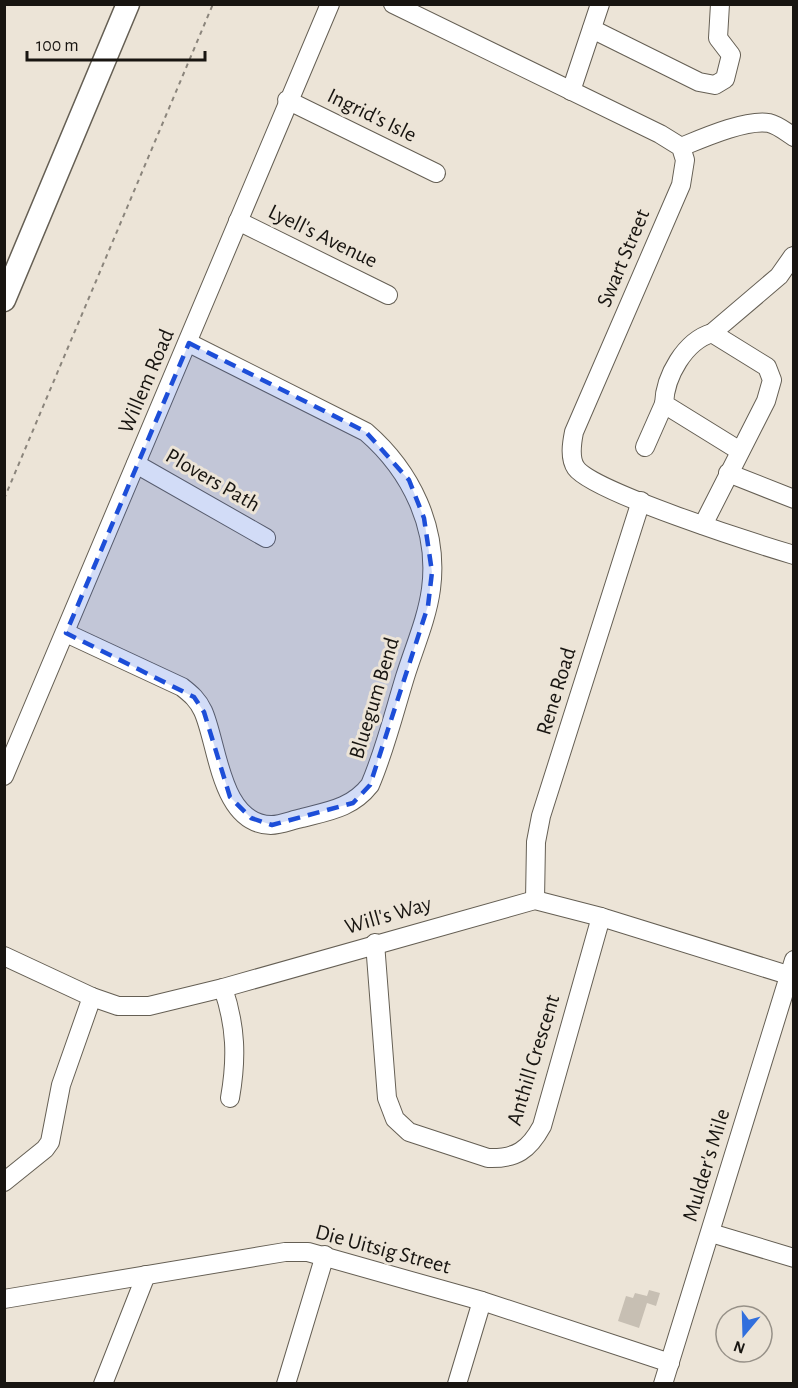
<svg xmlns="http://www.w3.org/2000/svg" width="798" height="1388" viewBox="0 0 798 1388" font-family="'Alegreya Sans',sans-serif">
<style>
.building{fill:#c7bfb3}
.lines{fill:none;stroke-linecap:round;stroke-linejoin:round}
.minor-casing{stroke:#655f54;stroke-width:20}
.major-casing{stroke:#655f54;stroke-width:25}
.path{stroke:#8b857c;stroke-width:2;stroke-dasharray:4.5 4.5;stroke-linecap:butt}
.minor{stroke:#fff;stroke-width:18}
.major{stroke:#fff;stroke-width:22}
.marked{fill:#1d4ed8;fill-opacity:0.2;stroke:#1d4ed8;stroke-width:4.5;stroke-dasharray:12 8;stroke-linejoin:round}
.labels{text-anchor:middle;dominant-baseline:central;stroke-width:6;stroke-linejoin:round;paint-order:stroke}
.street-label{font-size:22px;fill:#181511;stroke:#ece4d7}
</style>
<rect width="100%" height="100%" fill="#ece4d7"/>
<path class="building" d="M 649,1290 L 660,1293 L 656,1306 L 647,1303 L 639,1328 L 618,1321 L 626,1296 L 633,1298 L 635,1293 L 647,1296 Z"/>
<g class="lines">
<g class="minor-casing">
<g id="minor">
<path d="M 393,4 L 660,134 L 681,147 L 685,160 L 681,185 L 574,432 C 572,442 569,458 576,468 C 593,492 757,544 794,555"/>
<path d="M 592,29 L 699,82 L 715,85 L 725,79 L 731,55 L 718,38 L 720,4"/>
<path d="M 571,91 L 600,4"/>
<path d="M 287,100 L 436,173"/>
<path d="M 681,147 C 703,138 746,119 769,123 C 778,125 786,132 794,137"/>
<path d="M 238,221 L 388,295"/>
<path d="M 645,447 L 664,404"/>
<path d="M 740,451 L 664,404 C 665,376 685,341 712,333 L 779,276 L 793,256"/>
<path d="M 136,464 L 266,538"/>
<path d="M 728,473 L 794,499"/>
<path d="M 703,525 L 766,401 L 772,380 L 767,367 L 712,333"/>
<path d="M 66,633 L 182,687 C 191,694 198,700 203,711 C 218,744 220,824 271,825 C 281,825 292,820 302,818 C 329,811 352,808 370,785 C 385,750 394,713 405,677 C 414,648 427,619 431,589 C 439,528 411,471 366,432 L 189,343"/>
<path d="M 4,776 L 330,4"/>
<path d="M 535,900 L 536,842 L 541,816 L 641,501"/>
<path d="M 375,943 L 387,1098 L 395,1119 L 409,1132 L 488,1158 C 516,1159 529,1150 542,1126 L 601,917"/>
<path d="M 4,956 L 92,997 L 118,1006 L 149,1006 L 223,988 L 535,900 L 601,917 L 788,975"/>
<path d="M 223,988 C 236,1026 237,1058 230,1098"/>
<path d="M 4,1182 L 45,1149 L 50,1142 L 61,1085 L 92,997"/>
<path d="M 711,1233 L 794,1258"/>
<path d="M 4,1299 L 285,1252 L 308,1252 L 482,1301 L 670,1363"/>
<path d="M 103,1384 L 146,1275"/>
<path d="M 286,1384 L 325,1255"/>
<path d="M 457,1384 L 482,1301"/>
<path d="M 663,1384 L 794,960"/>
</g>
</g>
<g class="major-casing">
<path id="major" d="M 4,300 L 128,4"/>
</g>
<path class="path" d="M 4,499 L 213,4"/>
<use href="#minor" class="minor"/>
<use href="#major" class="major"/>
</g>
<path class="marked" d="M 189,343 L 366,432 L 409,480 L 424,518 L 432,572 L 428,606 L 370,785 L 353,803 L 272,825 L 251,818 L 230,797 L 204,712 L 194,697 L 66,633 Z"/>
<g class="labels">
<g class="street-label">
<text transform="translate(372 115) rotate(26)">Ingrid's Isle</text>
<text transform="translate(323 236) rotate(26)">Lyell's Avenue</text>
<text transform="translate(623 258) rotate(-67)">Swart Street</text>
<text transform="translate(146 381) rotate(-67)">Willem Road</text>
<text transform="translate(213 480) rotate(30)">Plovers Path</text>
<text transform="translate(556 691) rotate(-73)">Rene Road</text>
<text transform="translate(374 698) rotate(-73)">Bluegum Bend</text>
<text transform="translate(388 915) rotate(-16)">Will's Way</text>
<text transform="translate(533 1060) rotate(-73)">Anthill Crescent</text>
<text transform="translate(706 1165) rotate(-73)">Mulder's Mile</text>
<text transform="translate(383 1249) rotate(15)">Die Uitsig Street</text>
</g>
</g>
<rect width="798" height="1388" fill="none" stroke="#181511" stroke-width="12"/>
<g transform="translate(744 1334) rotate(199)"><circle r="28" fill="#ece4d7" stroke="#979188" stroke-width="1.5"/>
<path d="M0-4.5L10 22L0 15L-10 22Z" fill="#316fdd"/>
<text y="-9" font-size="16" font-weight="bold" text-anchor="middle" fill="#181511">N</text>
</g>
<path d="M27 51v9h178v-9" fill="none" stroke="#181511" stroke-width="3"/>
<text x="36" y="51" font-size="18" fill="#181511" stroke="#ece4d7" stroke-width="4.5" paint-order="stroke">100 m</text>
</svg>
